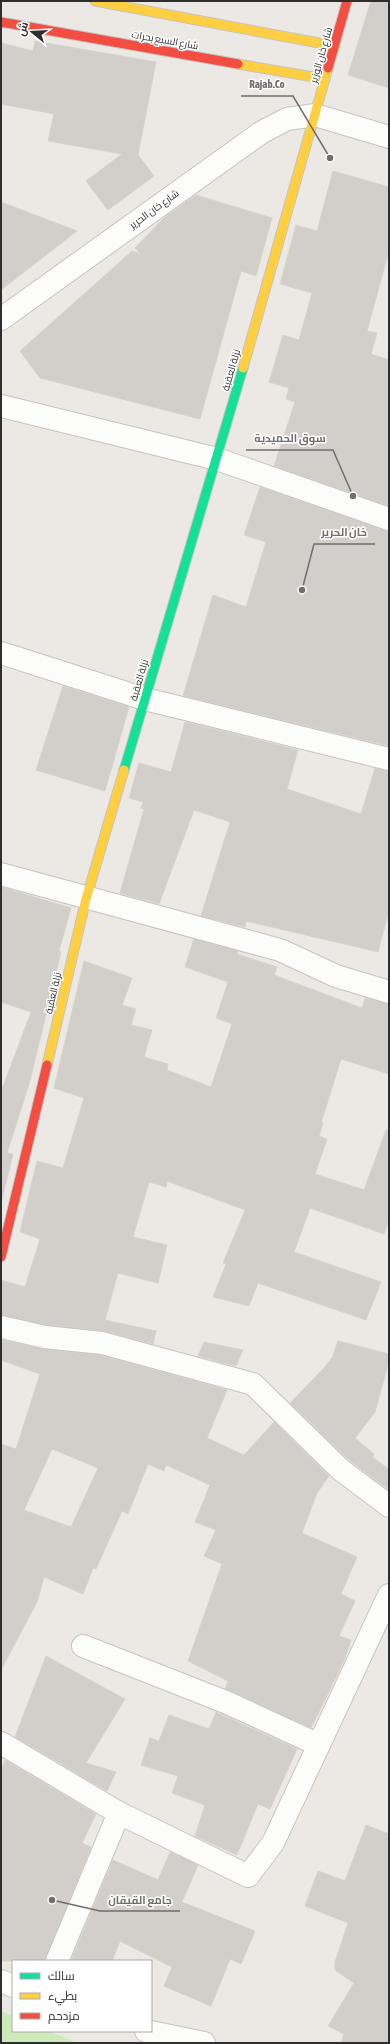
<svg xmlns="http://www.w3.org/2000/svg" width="390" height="2044" viewBox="0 0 390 2044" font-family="'Asap Condensed',Cairo,sans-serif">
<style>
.green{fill:#ceeab9}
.building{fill:#d2cfcb;stroke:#d7d4cf;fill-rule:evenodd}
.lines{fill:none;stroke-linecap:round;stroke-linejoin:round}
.street-casing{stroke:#c5c4c4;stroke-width:24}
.fast-casing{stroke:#c5c4c4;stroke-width:11}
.slow-casing{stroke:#c5c4c4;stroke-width:11}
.jam-casing{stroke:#c5c4c4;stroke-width:11}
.street{stroke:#fcfcfb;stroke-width:22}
.fast{stroke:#16e098;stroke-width:9}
.slow{stroke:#ffcf43;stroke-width:9}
.jam{stroke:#f24e42;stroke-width:9}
.labels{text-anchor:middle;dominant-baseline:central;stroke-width:3;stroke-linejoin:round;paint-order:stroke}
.street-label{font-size:10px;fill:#2e2e2e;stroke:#fff}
.leader{fill:none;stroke:#706f6d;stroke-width:1.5}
.callout-dot{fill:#706f6d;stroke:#fff;stroke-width:1.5}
.callout-label{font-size:11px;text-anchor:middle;font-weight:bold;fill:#706f6d;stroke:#fff;stroke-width:3;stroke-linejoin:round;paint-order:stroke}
</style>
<rect width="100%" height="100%" fill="#ece8e3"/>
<path class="green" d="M 1,2011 L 13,2016 L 13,2031 L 49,2031 L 77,2043 L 1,2043 Z"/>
<g class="building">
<path d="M 371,1 L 389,1 L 389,88 L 348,75 Z"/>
<path d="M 35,41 L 156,62 L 138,155 L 154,176 L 108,210 L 86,181 L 122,154 L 48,141 L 54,114 L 1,104 L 1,43 L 33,51 Z"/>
<path d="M 333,171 L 389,187 L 389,251 L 367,331 L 377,333 L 371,354 L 389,360 L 389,506 L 274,466 L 295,402 L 286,399 L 289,388 L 269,382 L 283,335 L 299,340 L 312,293 L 280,284 L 296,225 L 317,231 Z"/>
<path d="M 196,195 L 272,218 L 256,276 L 241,271 L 200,419 L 40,378 L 20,351 L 132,251 L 140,254 L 135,248 L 165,217 Z"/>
<path d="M 1,202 L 77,231 L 1,290 Z"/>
<path d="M 260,487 L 389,531 L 389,746 L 183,696 L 213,595 L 246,607 L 266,542 L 244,535 Z"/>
<path d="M 63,686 L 129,707 L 105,791 L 36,770 Z"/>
<path d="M 185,722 L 298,750 L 287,789 L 361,814 L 375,768 L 389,771 L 389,910 L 378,952 L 246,921 L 245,927 L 201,916 L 230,822 L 194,810 L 159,904 L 120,893 L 144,809 L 141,808 L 143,802 L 129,798 L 139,763 L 171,772 Z"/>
<path d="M 1,887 L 71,908 L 59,951 L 61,952 L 30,1081 L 7,1153 L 13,1154 L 1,1203 L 1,1092 L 31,1012 L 1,1002 Z"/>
<path d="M 194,939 L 238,951 L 237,954 L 277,967 L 274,975 L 362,1008 L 365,998 L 389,1004 L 389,1074 L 341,1059 L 321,1123 L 323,1123 L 319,1136 L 327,1139 L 315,1174 L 364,1190 L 386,1130 L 389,1131 L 389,1219 L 384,1234 L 310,1208 L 294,1252 L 381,1282 L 366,1320 L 258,1283 L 249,1306 L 213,1297 L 226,1264 L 223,1263 L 245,1210 L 167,1181 L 166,1187 L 149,1182 L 133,1237 L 167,1245 L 158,1283 L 118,1273 L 105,1320 L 156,1331 L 153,1344 L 105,1331 L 47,1325 L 1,1315 L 1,1280 L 25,1287 L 40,1239 L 20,1232 L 37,1161 L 63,1168 L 84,1098 L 54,1088 L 84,961 L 132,978 L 122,1005 L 136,1009 L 131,1025 L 152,1030 L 144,1057 L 168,1064 L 167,1070 L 211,1087 L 232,1024 L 216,1018 L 228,982 L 185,967 Z"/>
<path d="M 1,1340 L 44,1349 L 100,1355 L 227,1390 L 207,1438 L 244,1455 L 274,1422 L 329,1476 L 317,1493 L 302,1533 L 357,1557 L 341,1594 L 355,1601 L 339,1636 L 351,1640 L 344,1661 L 311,1728 L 225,1689 L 228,1681 L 188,1661 L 222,1564 L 204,1556 L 216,1530 L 195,1522 L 210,1485 L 166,1465 L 164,1471 L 148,1464 L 128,1514 L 122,1511 L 96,1569 L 93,1568 L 83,1594 L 44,1577 L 37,1602 L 1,1670 L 1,1444 L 16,1449 L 40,1374 L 1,1360 ZM 52,1449 L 98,1468 L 71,1527 L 24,1510 Z"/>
<path d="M 338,1341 L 389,1354 L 389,1361 L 375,1412 L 355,1438 L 374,1454 L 372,1457 L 389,1469 L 389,1490 L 349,1460 L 290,1403 L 324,1368 L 332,1358 Z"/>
<path d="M 204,1342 L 243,1350 L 236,1366 L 198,1356 Z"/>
<path d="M 46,1656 L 125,1699 L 86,1763 L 116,1772 L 107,1791 L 15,1737 Z"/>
<path d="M 216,1712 L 297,1749 L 270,1809 L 258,1804 L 237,1855 L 195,1836 L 205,1805 L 172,1793 L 178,1776 L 141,1765 L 150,1738 L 159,1741 L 169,1715 L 209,1729 Z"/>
<path d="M 5,1760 L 96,1814 L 82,1843 L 91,1847 L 45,1961 L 1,1961 L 1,1771 Z"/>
<path d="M 366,1825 L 389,1834 L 389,2043 L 341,2043 L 344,2034 L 328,2026 L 354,1983 L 335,1970 L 335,1962 L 348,1923 L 305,1906 L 318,1871 L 345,1881 Z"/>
<path d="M 170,1852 L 198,1865 L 182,1902 L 255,1931 L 241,1964 L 230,1959 L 211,2006 L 164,1986 L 172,1967 L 120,1941 L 112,1961 L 71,1961 L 113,1860 L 158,1880 Z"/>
</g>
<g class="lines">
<g class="street-casing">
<g id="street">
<path d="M 1,319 L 262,132 L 287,119 L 315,115 L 389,137"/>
<path d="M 1,406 L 217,459 L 389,519"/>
<path d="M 1,653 L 145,699 L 389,759"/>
<path d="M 1,874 L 280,950 L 336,976 L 389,992"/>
<path d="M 1,1327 L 45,1337 L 102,1343 L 253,1384 L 341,1470 L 389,1506"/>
<path d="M 83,1646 L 228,1703 L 319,1745"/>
<path d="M 1,1743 L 119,1813"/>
<path d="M 57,1961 L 119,1813 L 248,1876 L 273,1843 L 389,1595"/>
<path d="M 1,1981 L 13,1986"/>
<path d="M 146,2031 L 204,2043"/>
</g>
</g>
<g class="fast-casing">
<path id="fast" d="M 124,770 L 243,368"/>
</g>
<g class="slow-casing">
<g id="slow">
<path d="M 95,1 L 335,46"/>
<path d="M 238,64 L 325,79"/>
<path d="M 243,368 L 328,68"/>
<path d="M 47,1065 L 86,899 L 124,770"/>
</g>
</g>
<g class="jam-casing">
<g id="jam">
<path d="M 1,22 L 238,64"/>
<path d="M 328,68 L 347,1"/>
<path d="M 1,1257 L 47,1065"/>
</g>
</g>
<use href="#street" class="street"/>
<use href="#fast" class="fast"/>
<use href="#slow" class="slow"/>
<use href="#jam" class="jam"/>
</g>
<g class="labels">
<g class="street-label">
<text transform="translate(165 40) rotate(10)">شارع السبع بحرات</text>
<text transform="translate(321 55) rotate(-74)">شارع خان الوزير</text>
<text transform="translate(154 209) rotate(-36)">شارع خان الحرير</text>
<text transform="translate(231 370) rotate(-74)">نزلة العقبة</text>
<text transform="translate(139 680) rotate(-74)">نزلة العقبة</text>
<text transform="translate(53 993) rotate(-77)">نزلة العقبة</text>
</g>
</g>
<path class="leader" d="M330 158L293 96H241M353 496L333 450H246M302 590L314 544H375M52 1900L100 1911H180"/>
<g class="callout-dot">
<circle cx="330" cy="158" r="4"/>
<circle cx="353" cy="496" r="4"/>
<circle cx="302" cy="590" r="4"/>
<circle cx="52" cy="1900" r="4"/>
</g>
<g class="callout-label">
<text x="267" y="88">Rajab.Co</text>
<text x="290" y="442">سوق الحميدية</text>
<text x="344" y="536">خان الحرير</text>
<text x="140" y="1904">جامع القيقان</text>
</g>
<rect width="390" height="2044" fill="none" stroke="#2e2e2e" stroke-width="4"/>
<rect x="12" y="1960" width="140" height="72" fill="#ffffff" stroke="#ababab"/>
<rect x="20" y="1973" width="20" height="6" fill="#16e098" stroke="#ababab"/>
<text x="48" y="1980" font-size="12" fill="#2e2e2e">سالك</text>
<rect x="20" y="1993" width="20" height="6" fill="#ffcf43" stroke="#ababab"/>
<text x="48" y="2000" font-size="12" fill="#2e2e2e">بطيء</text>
<rect x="20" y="2013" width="20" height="6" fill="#f24e42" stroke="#ababab"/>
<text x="48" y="2020" font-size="12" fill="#2e2e2e">مزدحم</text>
<g transform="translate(32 32) rotate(288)" stroke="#ffffff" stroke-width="3" paint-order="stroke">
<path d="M0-3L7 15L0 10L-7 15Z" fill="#2e2e2e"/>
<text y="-6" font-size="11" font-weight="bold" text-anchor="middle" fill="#2e2e2e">ش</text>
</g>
</svg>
